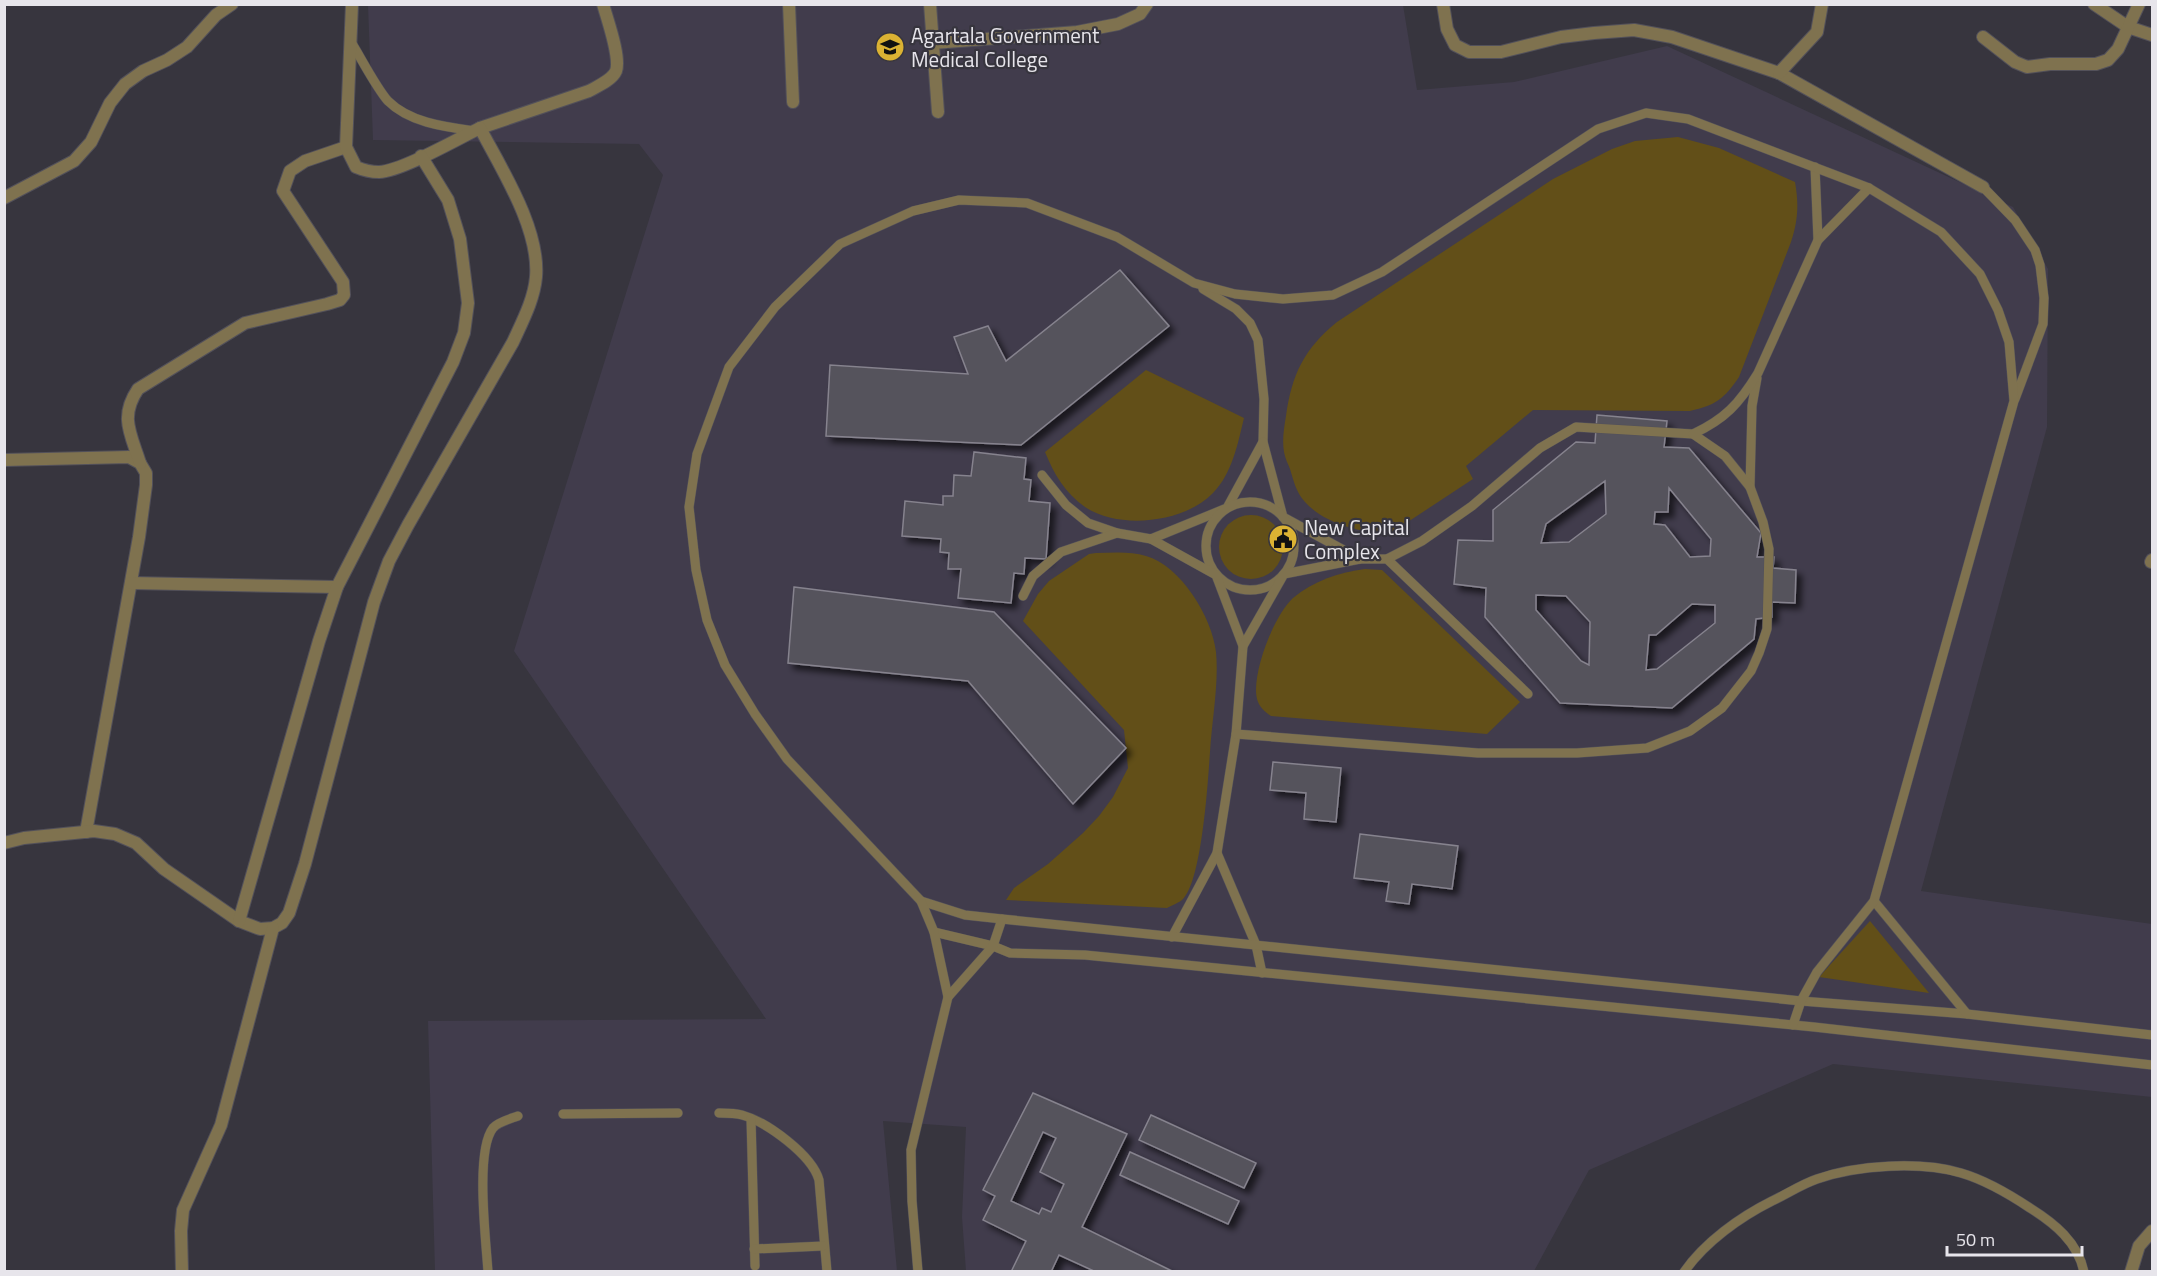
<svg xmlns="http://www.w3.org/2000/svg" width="2157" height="1276" viewBox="0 0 2157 1276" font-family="'Titillium Web',sans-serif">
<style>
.built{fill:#413c4c}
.green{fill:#624f18}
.building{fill:#55525c;stroke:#86838e;stroke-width:1.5;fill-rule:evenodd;filter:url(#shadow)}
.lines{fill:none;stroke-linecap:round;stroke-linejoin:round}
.lane-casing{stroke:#53515a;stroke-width:10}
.street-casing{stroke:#53515a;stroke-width:14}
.lane{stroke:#7f724f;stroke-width:9}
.street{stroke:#7f724f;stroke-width:12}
.labels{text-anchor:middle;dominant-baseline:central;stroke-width:4.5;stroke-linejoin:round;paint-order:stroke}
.poi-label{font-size:21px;fill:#e7e5eb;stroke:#37353e;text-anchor:start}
</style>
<defs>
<filter id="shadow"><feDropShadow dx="5.5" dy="5.5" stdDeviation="3" flood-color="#0009"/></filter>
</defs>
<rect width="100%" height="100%" fill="#37353e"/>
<path class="built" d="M 368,5 L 1403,5 L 1417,90 L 1514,82 L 1667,46 L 2013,207 L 2048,269 L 2047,427 L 1921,891 L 2152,924 L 2152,1097 L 1833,1064 L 1589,1170 L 1534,1271 L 966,1271 L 962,1217 L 966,1127 L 883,1121 L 897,1271 L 435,1271 L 428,1021 L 766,1019 L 514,651 L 663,175 L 639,144 L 373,140 Z"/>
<g class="green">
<path d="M 1678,137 L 1719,148 L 1795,182 C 1799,204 1798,221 1791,242 L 1739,377 C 1724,399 1716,405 1690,411 L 1533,410 L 1466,466 L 1473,479 L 1388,535 C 1360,531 1326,525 1305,502 C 1296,492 1294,482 1290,469 C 1288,464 1285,458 1284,452 C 1282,440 1284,428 1286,416 C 1292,374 1304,349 1337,322 L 1553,179 L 1612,149 L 1635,141 Z"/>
<path d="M 1146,370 L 1244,418 C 1238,443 1232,474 1213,493 C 1184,523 1119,530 1085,507 C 1065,493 1054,474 1045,452 Z"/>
<circle cx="1251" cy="547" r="32"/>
<path d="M 1096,553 C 1112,553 1130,551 1146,556 C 1181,566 1212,617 1216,652 C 1219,683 1212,720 1210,752 C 1208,781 1202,880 1183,899 C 1179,903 1172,905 1167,908 L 1006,900 L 1014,888 L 1048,864 L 1083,833 L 1099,816 L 1113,797 L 1128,768 L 1124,730 L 1023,621 L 1038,594 L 1049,581 L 1089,554 Z"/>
<path d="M 1365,569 L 1382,570 L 1520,702 L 1487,734 L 1271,716 C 1265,712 1259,707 1257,699 C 1251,674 1274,615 1293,598 C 1313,581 1340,572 1365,569 Z"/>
<path d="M 1870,921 L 1929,993 L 1819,977 Z"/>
</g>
<g class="building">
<path d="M 1120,270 L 1169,326 L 1021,445 L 826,436 L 830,365 L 968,374 L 954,337 L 988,326 L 1006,361 Z"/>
<path d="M 1597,415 L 1667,421 L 1664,447 L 1689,448 L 1761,533 L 1757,557 L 1774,557 L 1773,568 L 1796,570 L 1795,603 L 1772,602 L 1772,617 L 1756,619 L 1754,639 L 1672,708 L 1560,703 L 1485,617 L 1486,588 L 1454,584 L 1458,540 L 1493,541 L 1493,510 L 1576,442 L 1595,443 ZM 1605,481 L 1606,514 L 1569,542 L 1541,543 L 1546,524 ZM 1669,488 L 1711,539 L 1710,556 L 1690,557 L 1665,525 L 1654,524 L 1655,512 L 1668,512 ZM 1536,595 L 1566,596 L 1590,622 L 1589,665 L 1581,661 L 1536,610 ZM 1692,604 L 1715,605 L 1715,623 L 1657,669 L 1646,670 L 1649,635 L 1656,635 Z"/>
<path d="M 974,452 L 1026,458 L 1024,479 L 1031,480 L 1029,501 L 1050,503 L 1046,559 L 1025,558 L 1024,574 L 1014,573 L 1011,603 L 958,598 L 961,569 L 948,569 L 949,553 L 940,552 L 941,539 L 902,536 L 905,501 L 943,505 L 943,496 L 953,496 L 954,475 L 971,476 Z"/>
<path d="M 794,587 L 994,612 L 1126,748 L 1073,804 L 968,681 L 788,663 Z"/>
<path d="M 1273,762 L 1341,768 L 1336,822 L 1304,819 L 1306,793 L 1270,790 Z"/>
<path d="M 1360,834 L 1458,846 L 1452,889 L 1412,884 L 1409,904 L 1386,901 L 1389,882 L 1354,878 Z"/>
<path d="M 1033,1093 L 1127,1134 L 1082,1227 L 1174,1272 L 1096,1272 L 1059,1255 L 1051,1272 L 1011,1272 L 1026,1241 L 983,1220 L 995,1196 L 983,1190 ZM 1043,1132 L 1056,1138 L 1040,1172 L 1064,1184 L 1051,1212 L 1042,1208 L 1039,1214 L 1011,1201 Z"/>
<path d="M 1151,1115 L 1256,1163 L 1244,1188 L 1139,1140 Z"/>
<path d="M 1130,1152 L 1239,1201 L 1228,1224 L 1120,1175 Z"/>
</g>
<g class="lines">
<g class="lane-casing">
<g id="lane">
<path d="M 351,42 C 361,58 377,89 388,101 C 410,123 446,127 475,131"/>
<path d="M 1815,167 L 1818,240"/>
<path d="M 1983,187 L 2015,220 L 2035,250 L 2040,265 L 2044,298 L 2043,324 L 2015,399"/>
<path d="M 1203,289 L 1236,309 L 1250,323 L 1258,340 L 1264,399 L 1263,442 L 1283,517 L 1360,559 L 1387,559 L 1528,694"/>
<path d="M 1042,475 L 1066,505 L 1088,523 L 1117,533 L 1151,539 L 1227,508 L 1263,442"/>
<path d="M 1750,487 L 1752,406 L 1757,378"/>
<circle cx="1250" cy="546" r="44"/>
<path d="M 1151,539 L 1216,575 L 1243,646 L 1236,734 L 1217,853 L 1172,937"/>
<path d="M 1387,559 L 1422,541 L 1472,506 L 1540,448 L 1576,427 L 1693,434"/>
<path d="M 1023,596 L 1033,576 L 1061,552 L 1117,533"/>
<path d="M 1243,646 L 1284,574 L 1360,559"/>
<path d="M 1236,734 L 1478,753 L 1577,753 L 1647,748 L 1690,731 L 1722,708 L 1751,671 L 1759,653 L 1767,629 L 1769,549 L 1763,522 L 1750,487 L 1725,456 L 1693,434 C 1725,419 1739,404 1758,373 L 1818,240 L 1869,188"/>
<path d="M 1217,853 L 1256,945 L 1262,973"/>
<path d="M 921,901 L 965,915 L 1002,919 L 1801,1001 L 1967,1014 L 2152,1035"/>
<path d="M 1874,901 L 1967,1014"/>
<path d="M 934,932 L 993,946 L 1010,953 L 1085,955 L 1814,1027 L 2152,1065"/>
<path d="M 948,997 L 934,932 L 921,901 L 787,759 L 755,714 L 725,665 L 707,620 L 696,570 L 689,507 L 697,454 L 729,367 L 775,307 L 840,244 L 913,211 L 959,200 L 1027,203 L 1117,237 L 1194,283 L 1235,294 L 1283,299 L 1333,295 L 1382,272 L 1598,129 L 1646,113 L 1688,119 L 1869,188 L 1941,232 L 1980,274 L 1998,310 L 2009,342 L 2014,401 L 1874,901 L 1817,972 L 1801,1001 L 1793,1025"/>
<path d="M 719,1113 C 727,1113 735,1113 742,1115 C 767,1122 812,1155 819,1180 L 827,1272"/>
<path d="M 563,1114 L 678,1113"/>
<path d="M 751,1119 L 755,1266"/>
<path d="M 754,1249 L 823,1246"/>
<path d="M 488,1272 C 486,1240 475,1151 493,1128 C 498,1122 510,1119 518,1116"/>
<path d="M 918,1272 L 912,1201 L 911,1150 L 948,997 L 993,946 L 1002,919"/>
<path d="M 1684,1272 C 1705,1242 1740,1217 1772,1201 C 1787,1194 1802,1184 1817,1179 C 1857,1165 1920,1161 1961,1173 C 1985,1180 2009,1194 2030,1208 C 2054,1223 2078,1242 2084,1272"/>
</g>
</g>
<g class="street-casing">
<g id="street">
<path d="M 789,4 L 793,102"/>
<path d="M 930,4 L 938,112"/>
<path d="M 1443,4 L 1447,29 L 1455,45 L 1469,52 L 1501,52 L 1561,37 L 1594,33 L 1634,30 L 1672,37 L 1779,73 L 1983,187"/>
<path d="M 2094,4 L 2128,27 L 2152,35"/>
<path d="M 1983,37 L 2015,62 L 2027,67 L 2050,64 L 2096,64 L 2108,60 L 2118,49 L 2139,4"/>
<path d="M 933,43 L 1077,32 L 1118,24 L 1140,14 L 1147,4"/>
<path d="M 1779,73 L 1817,32 L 1822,4"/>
<path d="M 480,128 L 589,91 C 598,86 612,80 616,71 C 621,57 607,19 603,4"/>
<path d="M 4,198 L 74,161 L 91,142 L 110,103 L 125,84 L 143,71 L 167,60 L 187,47 L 216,15 L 232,4"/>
<path d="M 4,460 L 129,457 L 140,463 L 146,473 L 146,485 L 139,537 L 86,832"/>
<path d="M 140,463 C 131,434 119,417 138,389 L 245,323 L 327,304 L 340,300 L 344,295 L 343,282 L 283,191 L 290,171 L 305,161 L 346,147"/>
<path d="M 2151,562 L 2152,560"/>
<path d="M 131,583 L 337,587"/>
<path d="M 4,843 L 24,838 L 94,831 L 115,834 L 136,843 L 164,869 L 239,921 L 260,929 L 273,928 L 282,923 L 289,913 L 305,864 L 374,602 L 389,561 L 408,525 L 513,342 C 522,322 534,300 536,277 C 540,229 502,170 480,128 C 457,139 402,171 379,172 C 371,172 363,170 356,167 L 346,147 L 352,4"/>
<path d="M 239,921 L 319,641 L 337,587 L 453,362 L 464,333 L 468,303 L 460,239 L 448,200 L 421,156"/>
<path d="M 182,1272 L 181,1231 L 183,1210 L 221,1125 L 273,928"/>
<path d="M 2131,1272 L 2139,1246 L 2152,1231"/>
</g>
</g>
<use href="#lane" class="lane"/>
<use href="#street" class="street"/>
</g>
<defs>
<g id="university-disc" transform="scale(1.5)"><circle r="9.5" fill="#dbb233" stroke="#37353e"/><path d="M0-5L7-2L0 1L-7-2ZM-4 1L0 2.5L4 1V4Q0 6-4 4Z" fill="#111"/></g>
<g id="civic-disc" transform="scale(1.5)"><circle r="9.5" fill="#dbb233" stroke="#37353e"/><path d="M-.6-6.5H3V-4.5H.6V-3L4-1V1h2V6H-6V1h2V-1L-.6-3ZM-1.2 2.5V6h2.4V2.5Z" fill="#111"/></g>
</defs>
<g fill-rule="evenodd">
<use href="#university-disc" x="890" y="47"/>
<use href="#civic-disc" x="1283" y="539"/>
</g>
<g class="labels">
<g class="poi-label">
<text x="911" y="35">Agartala Government<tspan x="911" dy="24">Medical College</tspan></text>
<text x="1304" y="527">New Capital<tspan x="1304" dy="24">Complex</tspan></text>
</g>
</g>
<rect width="2157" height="1276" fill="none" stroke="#e7e5eb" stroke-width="12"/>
<path d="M1947 1246v9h135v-9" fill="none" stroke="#e7e5eb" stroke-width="3"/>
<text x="1956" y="1246" font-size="18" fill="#e7e5eb" stroke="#37353e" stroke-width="4.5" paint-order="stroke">50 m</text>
</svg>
